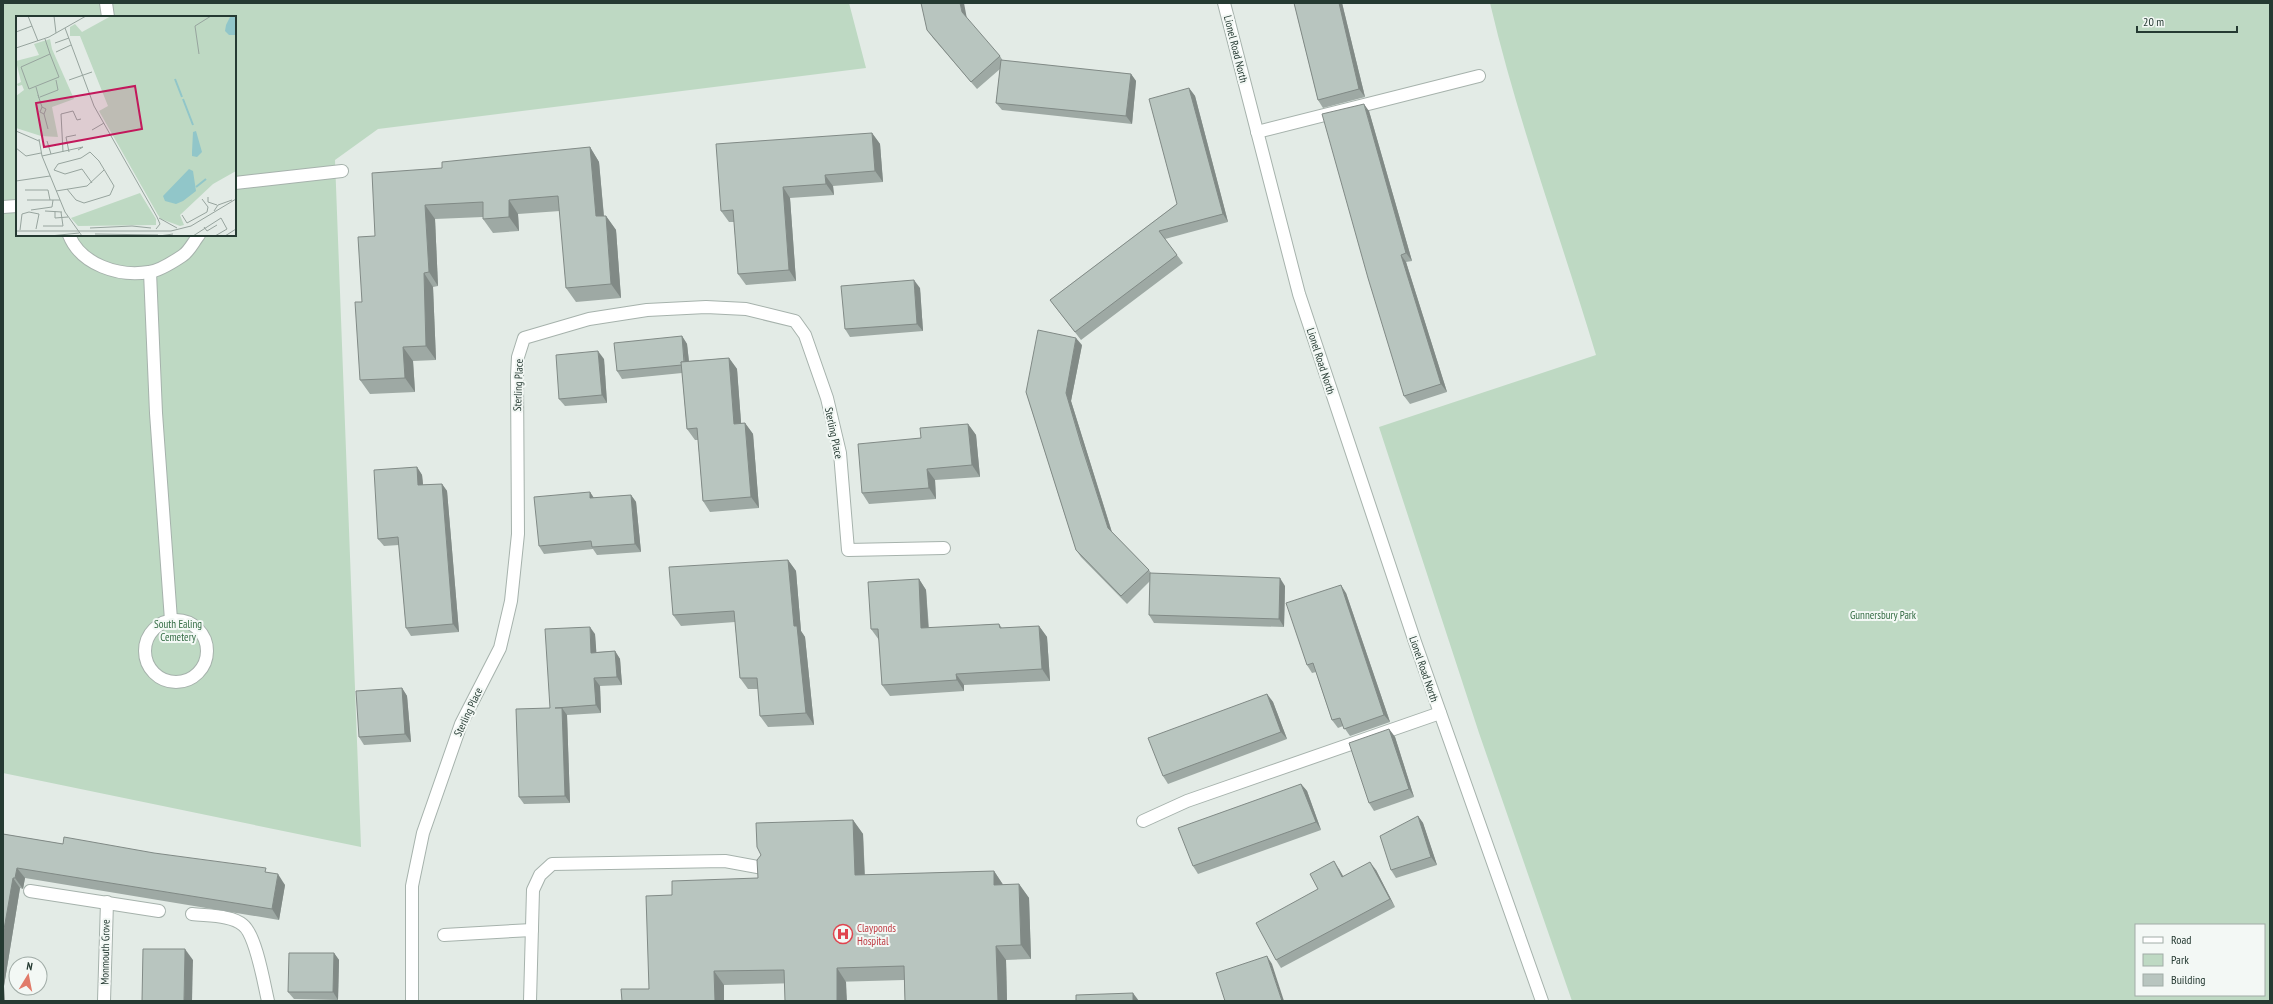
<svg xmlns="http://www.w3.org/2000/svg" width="2273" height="1004" viewBox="0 0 2273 1004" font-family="'PT Sans Narrow',sans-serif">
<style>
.green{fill:#bed9c3;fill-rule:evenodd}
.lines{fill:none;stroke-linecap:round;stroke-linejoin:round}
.service-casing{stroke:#a6b2ac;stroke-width:14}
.minor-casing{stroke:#a6b2ac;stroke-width:14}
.tertiary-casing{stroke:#a6b2ac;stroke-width:14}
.service{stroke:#fff;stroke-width:12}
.minor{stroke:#fff;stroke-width:12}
.tertiary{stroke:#fff;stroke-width:12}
.wall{fill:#9ea9a4}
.shaded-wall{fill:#818a86}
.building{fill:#b8c5bf;stroke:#818a86}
.labels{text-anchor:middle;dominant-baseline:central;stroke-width:4;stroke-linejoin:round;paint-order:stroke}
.street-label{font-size:11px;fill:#253a32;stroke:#f3f8f5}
.park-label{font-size:11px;fill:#346c44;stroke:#f3f8f5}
.health-label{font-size:11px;fill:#be3a42;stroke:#f3f8f5;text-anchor:start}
.inset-river{fill:none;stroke:#91c6c9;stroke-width:2}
.inset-road{fill:none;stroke:#97a49e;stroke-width:1}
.view{fill:#c2185b;fill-opacity:0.15;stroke:#c2185b;stroke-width:2}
.inset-edge{fill:none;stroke:#253a32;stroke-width:2}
</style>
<rect width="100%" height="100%" fill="#e3ebe6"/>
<g class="green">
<path d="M 3,3 L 849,3 L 866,68 L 378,129 L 335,160 L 361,847 L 3,773 ZM 17,17 L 235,17 L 235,235 L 17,235 Z"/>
<path d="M 1490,3 L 2270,3 L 2270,1001 L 1572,1001 L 1479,733 L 1379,427 L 1596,355 C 1561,238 1518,122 1490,3 ZM 2136,925 L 2264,925 L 2264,995 L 2136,995 Z"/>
</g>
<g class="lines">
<g class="service-casing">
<g id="service">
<path d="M 106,3 L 108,17"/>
<path d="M 1257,132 L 1479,76"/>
<path d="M 235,183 L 342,171"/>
<path d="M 3,207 L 17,206"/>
<path d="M 69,235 C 81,265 119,277 149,272 C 159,271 173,262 182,256 C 189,252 194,241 199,235"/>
<path d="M 150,272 L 156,413 L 171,620"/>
<circle cx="176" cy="651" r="31"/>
<path d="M 1143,821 L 1187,801 L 1440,713"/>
<path d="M 444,935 L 532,930"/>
<path d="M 530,1001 L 533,890 L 540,875 L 552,864 L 725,861 L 763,868"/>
</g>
</g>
<g class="minor-casing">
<g id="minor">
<path d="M 30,891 L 159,911"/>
<path d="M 192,914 C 207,916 232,915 243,925 C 256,935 264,984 268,1001"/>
<path d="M 104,1001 L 107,902"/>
<path d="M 412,1001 L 412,886 L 423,833 L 461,724 L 500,648 L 511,601 L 518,534 L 517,376 L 518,357 L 524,338 L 589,319 L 647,310 L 706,307 L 746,309 L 795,321 L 805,335 L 827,398 L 840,453 L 848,550 L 944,548"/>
</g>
</g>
<g class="tertiary-casing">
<path id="tertiary" d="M 1224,3 L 1299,294 L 1415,642 L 1542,1001"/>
</g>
<use href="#service" class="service"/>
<use href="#minor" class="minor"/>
<use href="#tertiary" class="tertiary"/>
</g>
<g class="wall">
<path d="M 1294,3 L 1342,3 L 1365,97 L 1323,108 L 1318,100 Z"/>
<path d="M 927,30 L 1000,56 L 1003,61 L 1131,74 L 1136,81 L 1132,124 L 1002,110 L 996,103 L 1000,69 L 977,89 L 933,38 Z"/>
<path d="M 1189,88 L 1195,96 L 1228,222 L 1165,239 L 1183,263 L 1081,340 L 1050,300 L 1177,204 Z"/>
<path d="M 1369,111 L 1412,261 L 1406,262 L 1447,392 L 1410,404 L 1404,396 Z"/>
<path d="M 872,133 L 880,144 L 883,182 L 833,186 L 834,195 L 790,198 L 796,281 L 746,285 L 738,274 L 734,222 L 729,222 L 721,211 Z"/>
<path d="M 590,147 L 599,162 L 604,216 L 606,216 L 616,230 L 621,298 L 576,302 L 566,288 L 560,211 L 518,214 L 519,231 L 493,233 L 483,219 L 483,217 L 435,219 L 438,286 L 433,287 L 436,360 L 413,361 L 415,392 L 370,394 L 360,380 L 362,302 L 375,236 L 442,168 Z"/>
<path d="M 920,288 L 923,331 L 850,337 L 845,329 Z"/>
<path d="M 682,336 L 687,344 L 689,361 L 729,358 L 737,369 L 741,423 L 745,423 L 753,434 L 759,508 L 710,512 L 703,501 L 698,440 L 695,440 L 687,429 L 682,373 L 622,379 L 617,371 Z"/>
<path d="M 1082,345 L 1071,401 L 1112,532 L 1149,570 L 1151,573 L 1285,586 L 1284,627 L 1154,623 L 1149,615 L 1150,581 L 1127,604 L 1081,557 L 1076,550 L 1026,392 Z"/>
<path d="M 604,359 L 607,403 L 565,406 L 559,399 Z"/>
<path d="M 968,424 L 976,435 L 980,477 L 935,480 L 936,499 L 869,504 L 862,493 L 921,438 Z"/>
<path d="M 417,467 L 422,475 L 423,485 L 442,484 L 447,491 L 459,632 L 411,636 L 406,628 L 399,545 L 384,546 L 378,539 Z"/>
<path d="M 590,492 L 594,498 L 631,495 L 636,502 L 641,552 L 597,555 L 593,549 L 544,554 L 539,546 Z"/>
<path d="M 788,560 L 796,571 L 801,631 L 805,637 L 814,725 L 768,727 L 760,716 L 758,689 L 748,689 L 740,678 L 735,622 L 681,626 L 673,615 Z"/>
<path d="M 919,579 L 926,590 L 929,628 L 999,624 L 1002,628 L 1039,626 L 1047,637 L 1050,681 L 964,685 L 964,691 L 890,696 L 882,685 L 879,640 L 871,629 Z"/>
<path d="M 1346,593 L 1390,722 L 1350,736 L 1343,726 L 1338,728 L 1332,720 L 1316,672 L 1312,673 L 1307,665 Z"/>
<path d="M 595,634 L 596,652 L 615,651 L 620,659 L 622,685 L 600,686 L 601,713 L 567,715 L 570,803 L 524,804 L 519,797 L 550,708 Z"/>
<path d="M 402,688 L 407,696 L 411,742 L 364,745 L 359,737 Z"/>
<path d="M 1267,694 L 1273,702 L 1287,739 L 1168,784 L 1163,776 Z"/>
<path d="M 1389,729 L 1395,737 L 1414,797 L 1374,811 L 1369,803 Z"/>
<path d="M 1301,784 L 1307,791 L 1321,830 L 1198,874 L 1193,866 Z"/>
<path d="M 1418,816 L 1423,823 L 1437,865 L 1396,878 L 1391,870 Z"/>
<path d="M 853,820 L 863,834 L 865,875 L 994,871 L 1003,885 L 1019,884 L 1029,898 L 1031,959 L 1006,960 L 1007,1001 L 905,1001 L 904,980 L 724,985 L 724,1001 L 622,1001 L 649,989 L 672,895 L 758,878 Z"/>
<path d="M 3,834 L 63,844 L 269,873 L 285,885 L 279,920 L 25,878 L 23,889 L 20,888 L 4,986 L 3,1001 Z"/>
<path d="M 1339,869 L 1343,876 L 1376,870 L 1395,907 L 1281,968 L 1276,960 L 1318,889 Z"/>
<path d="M 334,953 L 339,960 L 338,1000 L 294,999 L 288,992 Z"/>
</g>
<g class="shaded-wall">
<path d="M 960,3 L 964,3 L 967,19 L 962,12 Z"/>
<path d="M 1339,3 L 1342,3 L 1365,97 L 1359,89 Z"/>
<path d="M 1131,74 L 1136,81 L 1132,124 L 1126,116 Z"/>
<path d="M 1189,88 L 1195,96 L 1228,222 L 1223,214 Z"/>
<path d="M 1364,104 L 1369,111 L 1412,261 L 1406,253 Z"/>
<path d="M 872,133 L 880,144 L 883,182 L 875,171 Z"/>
<path d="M 590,147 L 599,162 L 605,230 L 596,216 Z"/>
<path d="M 825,175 L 833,186 L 834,195 L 826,184 Z"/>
<path d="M 783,187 L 790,198 L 796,281 L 789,270 Z"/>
<path d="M 509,200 L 518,214 L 519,231 L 509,217 Z"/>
<path d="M 425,205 L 435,219 L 438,286 L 429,272 Z"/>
<path d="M 606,216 L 616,230 L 621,298 L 611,284 Z"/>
<path d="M 1401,255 L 1406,262 L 1447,392 L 1441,384 Z"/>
<path d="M 424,273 L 433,287 L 436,360 L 426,346 Z"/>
<path d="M 914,280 L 920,288 L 923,331 L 917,324 Z"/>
<path d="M 682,336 L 687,344 L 690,372 L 685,364 Z"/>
<path d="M 1076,338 L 1082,345 L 1071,401 L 1113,536 L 1108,528 L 1066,393 Z"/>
<path d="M 403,347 L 413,361 L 415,392 L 405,378 Z"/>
<path d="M 598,351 L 604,359 L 607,403 L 602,395 Z"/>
<path d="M 729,358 L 737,369 L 742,435 L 734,424 Z"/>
<path d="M 745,423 L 753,434 L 759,508 L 751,497 Z"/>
<path d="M 968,424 L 976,435 L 980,477 L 972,465 Z"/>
<path d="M 417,467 L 422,475 L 424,493 L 418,485 Z"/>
<path d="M 927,469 L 935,480 L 936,499 L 929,488 Z"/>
<path d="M 442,484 L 447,491 L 459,632 L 453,624 Z"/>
<path d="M 590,492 L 595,500 L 590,498 Z"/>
<path d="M 631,495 L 636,502 L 641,552 L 635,544 Z"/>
<path d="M 788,560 L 796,571 L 801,631 L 805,637 L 814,725 L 806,713 L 794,626 Z"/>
<path d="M 1280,578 L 1285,586 L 1284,627 L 1279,619 Z"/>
<path d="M 919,579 L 926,590 L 929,640 L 921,628 Z"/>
<path d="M 1341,585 L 1346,593 L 1390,722 L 1384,715 Z"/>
<path d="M 1039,626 L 1047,637 L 1050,681 L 1042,669 Z"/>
<path d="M 590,627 L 595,634 L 597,660 L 591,653 Z"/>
<path d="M 615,651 L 620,659 L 622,685 L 617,677 Z"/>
<path d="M 956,674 L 964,685 L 964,691 L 957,680 Z"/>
<path d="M 594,678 L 600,686 L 601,713 L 596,705 Z"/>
<path d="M 402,688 L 407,696 L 411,742 L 405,734 Z"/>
<path d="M 1267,694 L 1273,702 L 1287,739 L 1281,732 Z"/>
<path d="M 562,708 L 567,715 L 570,803 L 565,796 Z"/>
<path d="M 1389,729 L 1395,737 L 1414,797 L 1409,789 Z"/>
<path d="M 1301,784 L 1307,791 L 1321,830 L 1316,822 Z"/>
<path d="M 1418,816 L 1423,823 L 1437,865 L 1431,857 Z"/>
<path d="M 853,820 L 863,834 L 865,889 L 855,875 Z"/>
<path d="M 1334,861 L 1339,869 L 1348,885 L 1342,877 Z"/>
<path d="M 1370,862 L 1376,870 L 1395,907 L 1390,899 Z"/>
<path d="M 17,868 L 25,878 L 23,889 L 15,878 Z"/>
<path d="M 994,871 L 1004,886 L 994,885 Z"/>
<path d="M 278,874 L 285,885 L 279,920 L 272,909 Z"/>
<path d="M 13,878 L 20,888 L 4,986 L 5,1001 L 3,1001 L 3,935 Z"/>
<path d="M 1019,884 L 1029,898 L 1031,959 L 1021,945 Z"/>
<path d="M 996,946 L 1006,960 L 1007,1001 L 998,1001 Z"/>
<path d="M 185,949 L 193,960 L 192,1001 L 184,1001 Z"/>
<path d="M 334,953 L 339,960 L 338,1000 L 333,992 Z"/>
<path d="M 1267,956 L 1272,964 L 1284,1001 L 1282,1001 Z"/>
<path d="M 837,968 L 846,982 L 847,1001 L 837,1001 Z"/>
<path d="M 714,971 L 724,985 L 724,1001 L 715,1001 Z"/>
<path d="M 1133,993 L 1139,1001 L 1133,1001 Z"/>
</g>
<g class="building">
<path d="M 921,3 L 960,3 L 962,12 L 1000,56 L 971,82 L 927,30 Z"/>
<path d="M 1294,3 L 1339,3 L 1359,89 L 1318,100 Z"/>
<path d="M 1001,60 L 1131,74 L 1126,116 L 996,103 Z"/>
<path d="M 1189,88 L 1223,214 L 1159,231 L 1177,255 L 1075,332 L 1050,300 L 1177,204 L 1149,99 Z"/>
<path d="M 1364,104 L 1406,253 L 1401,255 L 1441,384 L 1404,396 L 1368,278 L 1322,114 Z"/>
<path d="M 872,133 L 875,171 L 825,175 L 826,184 L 783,187 L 789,270 L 738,274 L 733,210 L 721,211 L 716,144 Z"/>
<path d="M 590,147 L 596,216 L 606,216 L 611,284 L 566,288 L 558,196 L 509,200 L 509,217 L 483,219 L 483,202 L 425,205 L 429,272 L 424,273 L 426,346 L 403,347 L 405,378 L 360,380 L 355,302 L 362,302 L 358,237 L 375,236 L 372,173 L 442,168 L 442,162 Z"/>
<path d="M 914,280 L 917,324 L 845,329 L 841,286 Z"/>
<path d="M 1038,330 L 1076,338 L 1066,393 L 1081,444 L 1108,528 L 1149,570 L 1121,596 L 1076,550 L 1026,392 Z"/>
<path d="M 682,336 L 684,362 L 681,362 L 682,365 L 617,371 L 614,343 Z"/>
<path d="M 598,351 L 602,395 L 559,399 L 556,355 Z"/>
<path d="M 729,358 L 734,424 L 745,423 L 751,497 L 703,501 L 697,428 L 687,429 L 681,362 Z"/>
<path d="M 968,424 L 972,465 L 927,469 L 929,488 L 862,493 L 858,444 L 921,438 L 920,428 Z"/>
<path d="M 417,467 L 418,485 L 442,484 L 453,624 L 406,628 L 398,537 L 378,539 L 374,470 Z"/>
<path d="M 590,492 L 590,498 L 631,495 L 635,544 L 592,547 L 591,541 L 539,546 L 534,497 Z"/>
<path d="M 788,560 L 794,626 L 797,626 L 806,713 L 760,716 L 757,678 L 740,678 L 734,611 L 673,615 L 669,567 Z"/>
<path d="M 1150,573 L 1280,578 L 1279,619 L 1149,615 Z"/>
<path d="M 919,579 L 921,628 L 999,624 L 1000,628 L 1039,626 L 1042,669 L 956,674 L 957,680 L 882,685 L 878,629 L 871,629 L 868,582 Z"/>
<path d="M 1341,585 L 1384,715 L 1344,729 L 1340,718 L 1332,720 L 1313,663 L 1307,665 L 1286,603 Z"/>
<path d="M 590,627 L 591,653 L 615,651 L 617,677 L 594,678 L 596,705 L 555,708 L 562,708 L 565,796 L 519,797 L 516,709 L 550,708 L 545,629 Z"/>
<path d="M 402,688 L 405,734 L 359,737 L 356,691 Z"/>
<path d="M 1267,694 L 1281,732 L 1163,776 L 1148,738 Z"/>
<path d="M 1389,729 L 1409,789 L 1369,803 L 1349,743 Z"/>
<path d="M 1301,784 L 1316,822 L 1193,866 L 1178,828 Z"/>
<path d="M 1418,816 L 1431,857 L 1391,870 L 1380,836 Z"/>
<path d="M 853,820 L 855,875 L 994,871 L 994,885 L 1019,884 L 1021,945 L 996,946 L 998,1001 L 905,1001 L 904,966 L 837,968 L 837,1001 L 785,1001 L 784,970 L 714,971 L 715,1001 L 622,1001 L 621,989 L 649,989 L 646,896 L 672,895 L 672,881 L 758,878 L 757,860 L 761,855 L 757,847 L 756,823 Z"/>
<path d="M 3,834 L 63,844 L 64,837 L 154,853 L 266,868 L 265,872 L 278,874 L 272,909 L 17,868 L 15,878 L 13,878 L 3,935 Z"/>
<path d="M 1334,861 L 1342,877 L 1370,862 L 1390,899 L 1276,960 L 1256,923 L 1318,889 L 1310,874 Z"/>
<path d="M 143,949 L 185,949 L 184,1001 L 142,1001 Z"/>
<path d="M 289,953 L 334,953 L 333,992 L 288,992 Z"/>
<path d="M 1267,956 L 1282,1001 L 1225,1001 L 1216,973 Z"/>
<path d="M 1133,993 L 1133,1001 L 1076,1001 L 1076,995 Z"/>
</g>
<defs>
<g id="hospital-ring" transform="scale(1)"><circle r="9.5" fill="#f3f8f5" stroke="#e0444e" stroke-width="1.5"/><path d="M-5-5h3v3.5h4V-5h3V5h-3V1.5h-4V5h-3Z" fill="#e0444e"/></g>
</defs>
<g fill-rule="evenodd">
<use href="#hospital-ring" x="843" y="934"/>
</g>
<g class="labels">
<g class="street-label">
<text transform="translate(1236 49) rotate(76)">Lionel Road North</text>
<text transform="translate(1321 361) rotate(72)">Lionel Road North</text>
<text transform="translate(518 385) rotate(-88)">Sterling Place</text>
<text transform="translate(834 433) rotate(78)">Sterling Place</text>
<text transform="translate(1424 669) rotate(71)">Lionel Road North</text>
<text transform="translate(468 712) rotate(-65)">Sterling Place</text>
<text transform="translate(105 952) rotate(-89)">Monmouth Grove</text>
</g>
<g class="park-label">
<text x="1883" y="615">Gunnersbury Park</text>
<text x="178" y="624">South Ealing<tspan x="178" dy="13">Cemetery</tspan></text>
</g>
<g class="health-label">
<text x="857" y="928">Clayponds<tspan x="857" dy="13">Hospital</tspan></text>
</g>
</g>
<g transform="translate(16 16)">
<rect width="220" height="220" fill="#e3ebe6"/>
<path d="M 95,0 L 220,0 L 220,155 L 197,168 L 164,199 L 168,209 L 164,210 L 145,203 L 142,199 L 83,95 L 92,90 L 64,20 L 54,20 L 54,11 L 59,8 L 66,16 ZM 34,23 L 36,33 L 58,83 L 36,91 L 42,121 L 25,120 L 0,112 L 0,80 L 8,74 L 6,69 L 2,70 L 1,68 L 5,66 L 0,45 L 23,39 L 18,28 ZM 124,177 L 140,203 L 140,209 L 62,210 L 55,202 Z" fill="#bed9c3"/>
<path d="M 220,0 L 220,19 L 213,19 L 209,15 L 210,9 L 214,1 ZM 180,115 L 186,136 L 181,141 L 176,140 L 176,136 L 177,116 ZM 173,153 L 177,155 L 180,175 L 167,185 L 160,188 L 149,185 L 147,180 Z" fill="#91c6c9"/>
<path class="inset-river" d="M 159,63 L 166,81M 167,83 L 177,109M 180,171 L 190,163"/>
<path class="inset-road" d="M 12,0 L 22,25M 38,0 L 40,17M 49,12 L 78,90 L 141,201 L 144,208 L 140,213M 0,16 L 16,10M 29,23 L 34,38M 39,27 L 53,22M 0,32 L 33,21 L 70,0M 40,36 L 55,29M 34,38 L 43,61 L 13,73 L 5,51 ZM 183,38 L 179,10 L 195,0M 53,64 L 76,56M 20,71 L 23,82 L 22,79M 24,81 L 42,74 L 40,64M 23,82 L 26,91 L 30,93 L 28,98 L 24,96 L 26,91M 28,98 L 32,113M 76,114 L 88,107M 0,115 L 23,125M 23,123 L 26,140 L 49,196 L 66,220M 31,125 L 35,138M 0,132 L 10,140 L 25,137M 47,136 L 45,98 L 57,95 L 61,104 L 65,103M 53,136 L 50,121 L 60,119M 26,140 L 67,131 L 62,134M 38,154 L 42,148 L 65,142 L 74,136 L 83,145 L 98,170 L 94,179 L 68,187 L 60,184 L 51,173M 38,154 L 49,158 L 66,153 L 76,167M 0,165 L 34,160M 9,174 L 32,174 L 34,184M 40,175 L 71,170 L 88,154M 192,181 L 192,186 L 201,189M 11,184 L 44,184M 15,194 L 36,191 L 37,184M 29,195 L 46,196M 39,195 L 39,202 L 52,201M 198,195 L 202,189 L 216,184M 166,199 L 171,207 L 191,196 L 192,191 L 186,183M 143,202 L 161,212M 27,210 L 47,210 L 45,196M 188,211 L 191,215 L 201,209M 74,212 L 116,210 L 135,212M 4,214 L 6,198 L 13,196 L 23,198 L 20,213M 0,215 L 155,215 L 175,210 L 220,183M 79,218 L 142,219M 34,220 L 63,217M 143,220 L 157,218M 177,220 L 205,202 L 211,213 L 199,220M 209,220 L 220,213"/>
<path class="view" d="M 119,70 L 126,113 L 28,131 L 20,87 Z"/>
<rect width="220" height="220" class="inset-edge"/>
</g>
<rect width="2273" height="1004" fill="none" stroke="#253a32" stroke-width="8"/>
<rect x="2135" y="924" width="130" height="72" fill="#f3f8f5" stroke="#a1aca7"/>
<rect x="2143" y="937" width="20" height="6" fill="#ffffff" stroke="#a1aca7"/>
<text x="2171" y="944" font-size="12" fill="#253a32">Road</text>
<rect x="2143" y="954" width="20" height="12" fill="#bed9c3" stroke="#a1aca7"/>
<text x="2171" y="964" font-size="12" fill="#253a32">Park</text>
<rect x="2143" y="974" width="20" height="12" fill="#b8c5bf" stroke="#a1aca7"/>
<text x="2171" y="984" font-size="12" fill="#253a32">Building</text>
<g transform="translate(28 976) rotate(10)"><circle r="19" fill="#f3f8f5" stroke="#a1aca7"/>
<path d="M0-3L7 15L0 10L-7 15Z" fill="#e17b6a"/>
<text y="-6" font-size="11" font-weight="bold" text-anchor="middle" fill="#253a32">N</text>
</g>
<path d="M2137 26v6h100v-6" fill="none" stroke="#253a32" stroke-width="2"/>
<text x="2143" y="26" font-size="12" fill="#253a32" stroke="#f3f8f5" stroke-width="3" paint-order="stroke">20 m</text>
</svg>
